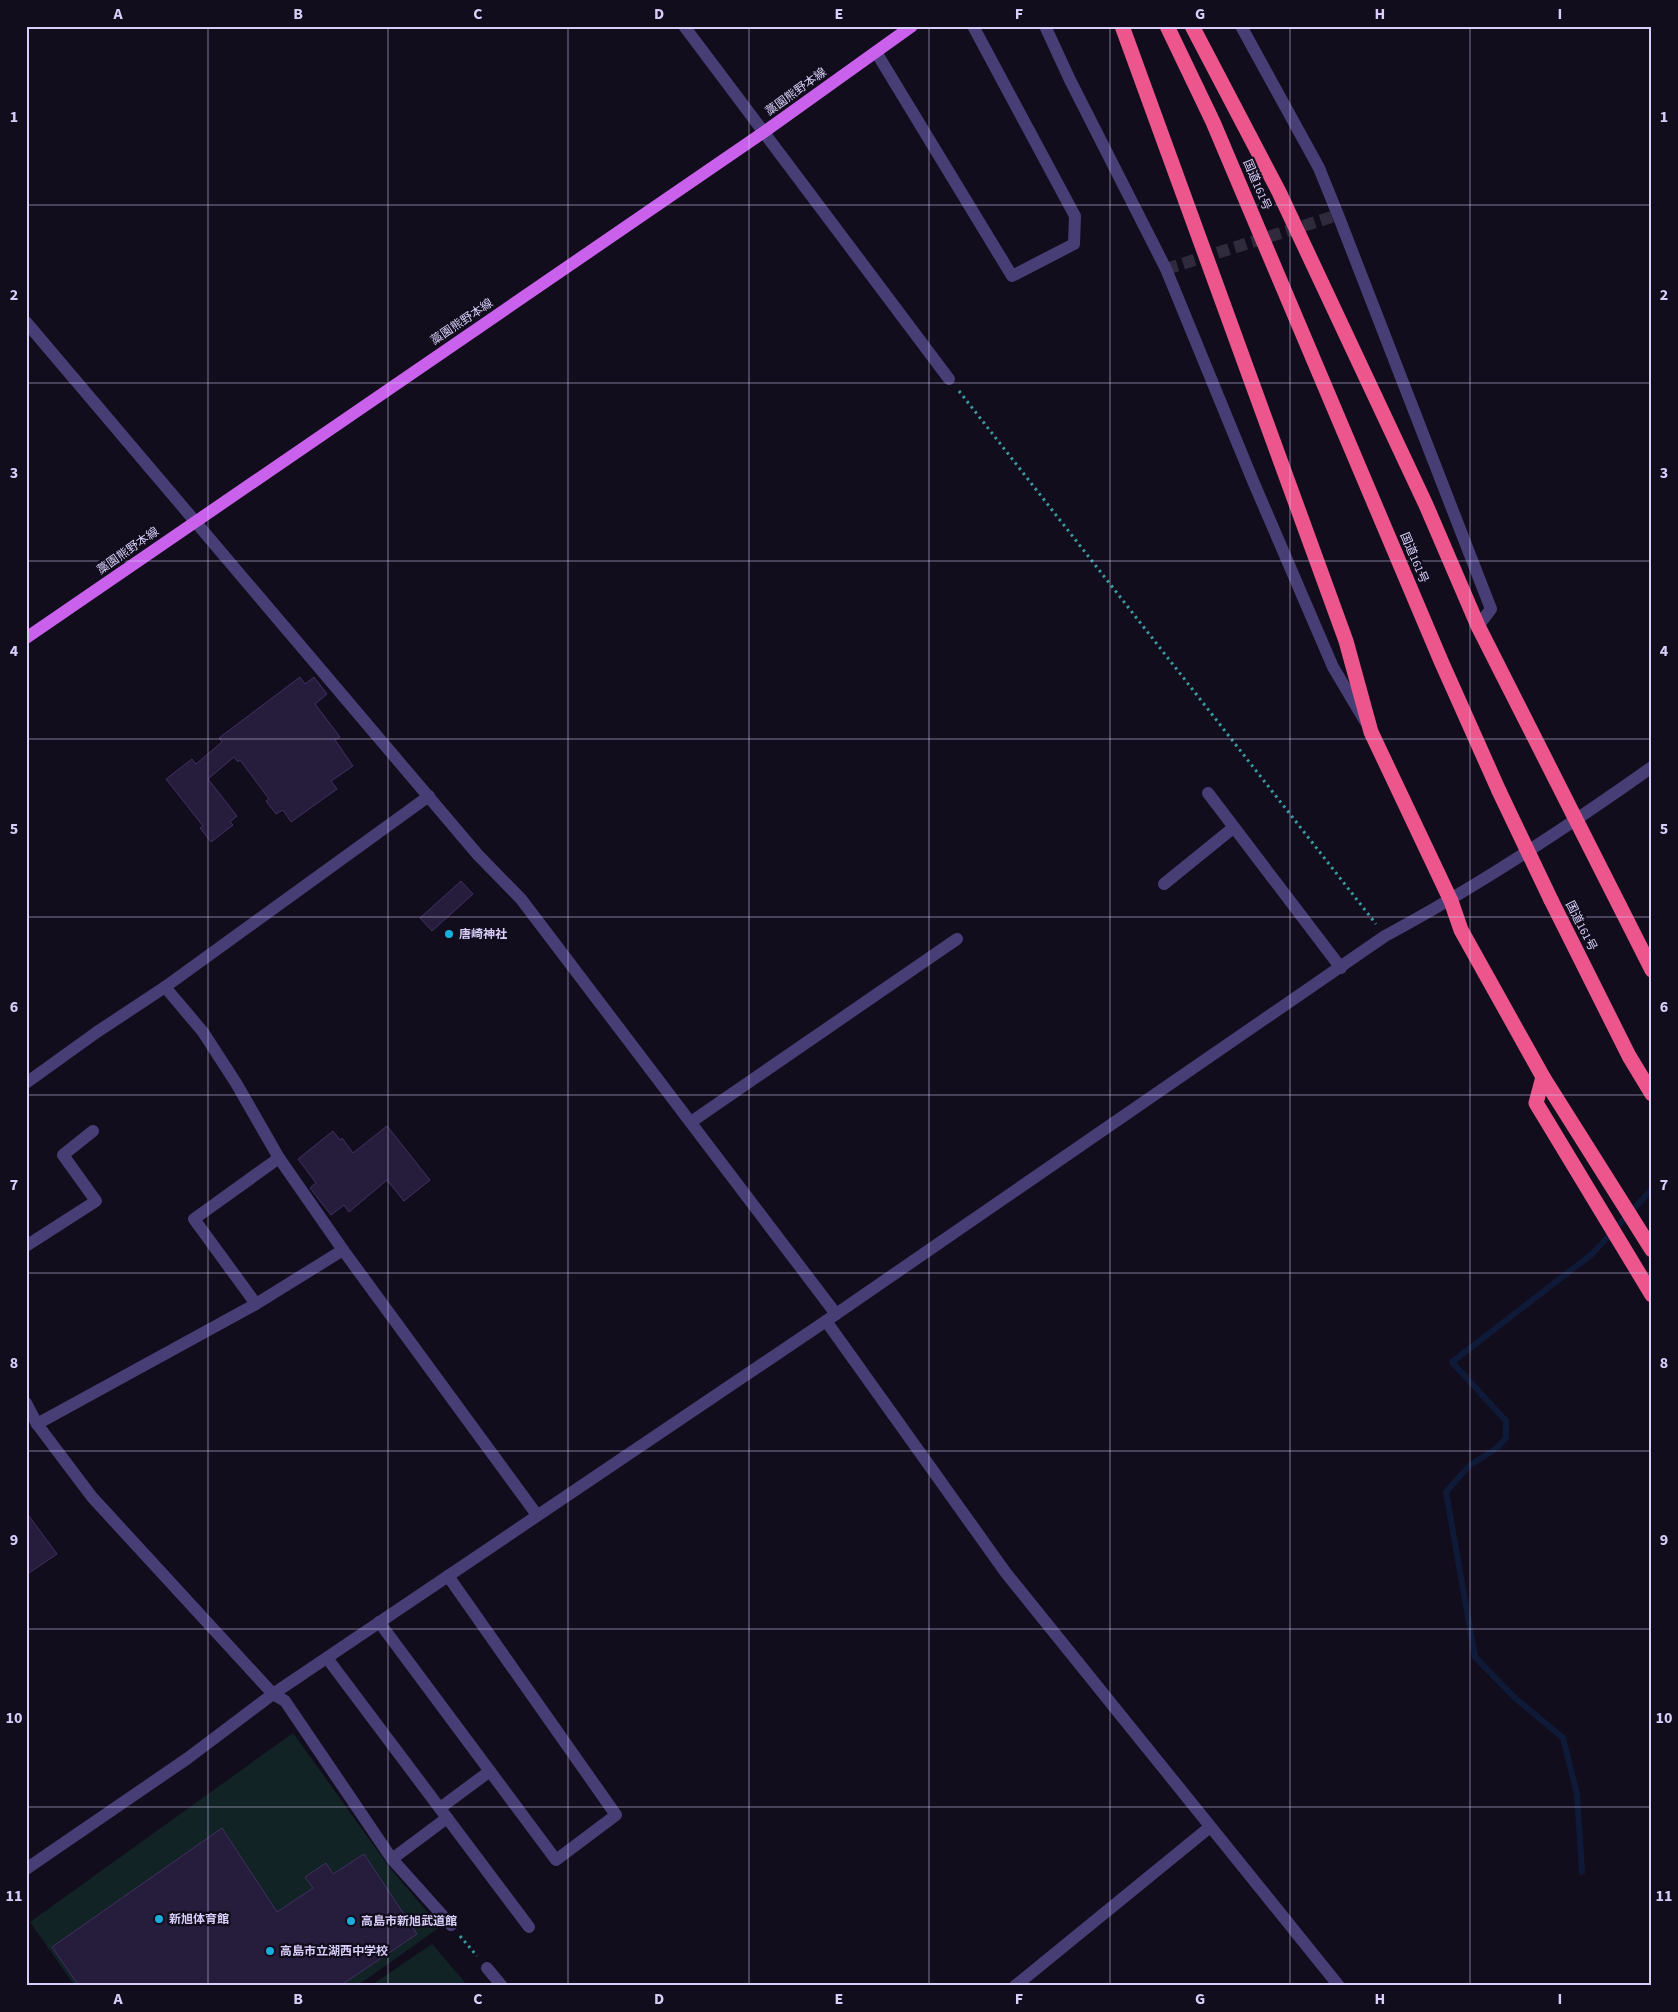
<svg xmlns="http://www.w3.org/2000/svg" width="1678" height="2012" viewBox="0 0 1678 2012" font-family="'Source Sans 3','Noto Sans JP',sans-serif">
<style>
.green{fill:#112325}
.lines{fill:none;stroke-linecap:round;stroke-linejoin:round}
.stream{stroke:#0f1a39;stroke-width:6}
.building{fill:#261c3b;stroke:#413064}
.minor-tunnel{stroke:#302a3d;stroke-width:12;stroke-dasharray:12 6;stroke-linecap:butt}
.path{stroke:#3a9ba1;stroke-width:3;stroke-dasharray:2.5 4;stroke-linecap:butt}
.minor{stroke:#473e76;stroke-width:12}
.major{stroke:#ca61ed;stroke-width:12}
.highway{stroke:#ec568c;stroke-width:15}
.highway-bridge{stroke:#ec568c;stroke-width:15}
.grid{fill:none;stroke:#d8cef9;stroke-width:1;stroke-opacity:0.55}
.poi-dot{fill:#19afdb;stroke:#120d1c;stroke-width:2}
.labels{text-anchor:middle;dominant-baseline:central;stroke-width:4.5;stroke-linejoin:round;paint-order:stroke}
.street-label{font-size:12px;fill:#d8cef9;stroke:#120d1c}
.poi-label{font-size:12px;font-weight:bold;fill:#d8cef9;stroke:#120d1c;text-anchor:start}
.neatline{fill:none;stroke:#d8cef9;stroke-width:2}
.grid-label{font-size:16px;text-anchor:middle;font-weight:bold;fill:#d8cef9}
</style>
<rect width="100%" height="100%" fill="#120d1c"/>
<g class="green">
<path d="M 293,1733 L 390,1868 L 440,1927 L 357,1986 L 75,1986 L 30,1922 Z"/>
<path d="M 432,1944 L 468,1986 L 370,1986 Z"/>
</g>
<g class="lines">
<path class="stream" d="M 1582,1872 L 1577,1794 L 1563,1738 L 1514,1697 L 1475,1657 L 1446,1492 L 1469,1466 L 1497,1448 L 1506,1438 L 1506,1421 L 1452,1362 L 1592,1254 L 1652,1189"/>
</g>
<g class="building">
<path d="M 300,677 L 305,684 L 314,677 L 327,694 L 315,704 L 340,737 L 335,740 L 353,766 L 331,781 L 337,789 L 291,822 L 283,810 L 276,814 L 266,801 L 269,799 L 240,760 L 238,762 L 234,757 L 208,779 L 237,816 L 230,822 L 233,825 L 211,842 L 200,828 L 203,826 L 166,779 L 192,759 L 196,764 L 222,742 L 219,738 Z"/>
<path d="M 461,881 L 473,894 L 432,931 L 420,918 Z"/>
<path d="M 387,1126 L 430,1180 L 404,1201 L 387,1180 L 349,1212 L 344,1205 L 331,1215 L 310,1188 L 316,1183 L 298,1159 L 333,1131 L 340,1140 L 342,1138 L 353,1153 Z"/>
<path d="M 26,1512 L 57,1554 L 26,1575 Z"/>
<path d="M 222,1828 L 277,1912 L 313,1888 L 305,1877 L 326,1863 L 333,1874 L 364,1854 L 417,1934 L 340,1986 L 79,1986 L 52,1947 Z"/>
</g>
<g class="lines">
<path class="minor-tunnel" d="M 1166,269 L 1338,215"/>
<g class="path">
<path d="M 959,391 L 1376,924"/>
<path d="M 460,1936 L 477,1956"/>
</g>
<g class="minor">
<path d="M 684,26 L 949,379"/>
<path d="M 1045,26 L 1070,80 L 1166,269 L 1253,481 L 1333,667 L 1365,721"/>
<path d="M 1241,26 L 1319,168 L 1338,215 L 1491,609 L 1478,626"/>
<path d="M 876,52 L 1012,276 L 1074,244 L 1075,216 L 973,26"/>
<path d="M 26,322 L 478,855 L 521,899 L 836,1314"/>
<path d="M 1208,793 L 1341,968"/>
<path d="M 1164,884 L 1233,828"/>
<path d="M 165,987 L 203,1032 L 236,1083 L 279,1158 L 343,1250 L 537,1515"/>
<path d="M 26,1083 L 97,1032 L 165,987 L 429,796"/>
<path d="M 691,1122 L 957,939"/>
<path d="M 26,1246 L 96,1201 L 63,1155 L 93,1131"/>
<path d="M 256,1304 L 194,1219 L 279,1158"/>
<path d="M 826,1321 L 1006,1573 L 1339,1986"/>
<path d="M 26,1403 L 37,1424 L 92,1497 L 273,1694 L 285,1701 L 392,1859 L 451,1925"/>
<path d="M 37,1424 L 256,1304 L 343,1250"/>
<path d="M 379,1622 L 556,1860 L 616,1815 L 448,1576"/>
<path d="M 327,1658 L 529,1927"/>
<path d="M 440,1808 L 490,1771"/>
<path d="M 392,1859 L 447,1818"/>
<path d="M 26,1869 L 188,1758 L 273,1694 L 826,1321 L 1385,936 C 1478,886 1566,828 1652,767"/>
<path d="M 487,1968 L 502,1986"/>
<path d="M 1015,1986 L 1210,1827"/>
</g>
<path class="major" d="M 26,638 L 764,132 L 912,26"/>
<g class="highway">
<path d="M 1122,26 L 1346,641 L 1371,732 L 1451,901 L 1461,930 L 1543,1077 L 1652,1250"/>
<path d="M 1167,26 L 1213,122 L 1441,661 L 1499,791"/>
<path d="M 1192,26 L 1279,192 L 1426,505 L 1478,626 L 1652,970"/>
<path d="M 1551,900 L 1629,1056 L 1652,1094"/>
<path d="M 1543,1077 L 1536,1103 L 1652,1295"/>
</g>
<path class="highway-bridge" d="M 1499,791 L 1551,900"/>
</g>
<path class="grid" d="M 208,26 L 208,1986M 388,26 L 388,1986M 568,26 L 568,1986M 749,26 L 749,1986M 929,26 L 929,1986M 1110,26 L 1110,1986M 1290,26 L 1290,1986M 1470,26 L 1470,1986M 26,205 L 1652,205M 26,383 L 1652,383M 26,561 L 1652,561M 26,739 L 1652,739M 26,917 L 1652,917M 26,1095 L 1652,1095M 26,1273 L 1652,1273M 26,1451 L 1652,1451M 26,1629 L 1652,1629M 26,1807 L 1652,1807"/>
<g class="poi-dot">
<circle cx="449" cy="934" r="5"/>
<circle cx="159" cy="1919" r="5"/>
<circle cx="351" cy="1921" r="5"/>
<circle cx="270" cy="1951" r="5"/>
</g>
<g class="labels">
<g class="street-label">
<text transform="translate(796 92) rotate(-36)">藁園熊野本線</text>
<text transform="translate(1257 185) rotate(67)">国道161号</text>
<text transform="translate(462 322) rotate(-34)">藁園熊野本線</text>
<text transform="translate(128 551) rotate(-35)">藁園熊野本線</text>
<text transform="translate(1414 558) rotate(67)">国道161号</text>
<text transform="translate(1581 926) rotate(63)">国道161号</text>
</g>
<g class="poi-label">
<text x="459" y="934">唐崎神社</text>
<text x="169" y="1919">新旭体育館</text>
<text x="361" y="1921">高島市新旭武道館</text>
<text x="280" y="1951">高島市立湖西中学校</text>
</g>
</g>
<rect width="1678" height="2012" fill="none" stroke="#120d1c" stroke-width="55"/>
<rect x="28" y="28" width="1622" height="1956" class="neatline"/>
<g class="grid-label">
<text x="118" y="19">A</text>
<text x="298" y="19">B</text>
<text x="478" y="19">C</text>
<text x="659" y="19">D</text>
<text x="839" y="19">E</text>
<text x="1019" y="19">F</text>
<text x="1200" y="19">G</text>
<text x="1380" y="19">H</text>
<text x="1560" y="19">I</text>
<text x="14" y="122">1</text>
<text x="1664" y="122">1</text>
<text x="14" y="300">2</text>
<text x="1664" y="300">2</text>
<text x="14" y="478">3</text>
<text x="1664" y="478">3</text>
<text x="14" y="656">4</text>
<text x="1664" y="656">4</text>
<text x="14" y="834">5</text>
<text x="1664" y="834">5</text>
<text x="14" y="1012">6</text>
<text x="1664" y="1012">6</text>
<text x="14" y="1190">7</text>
<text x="1664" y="1190">7</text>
<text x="14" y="1368">8</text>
<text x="1664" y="1368">8</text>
<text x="14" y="1545">9</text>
<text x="1664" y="1545">9</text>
<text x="14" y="1723">10</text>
<text x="1664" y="1723">10</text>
<text x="14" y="1901">11</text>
<text x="1664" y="1901">11</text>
<text x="118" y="2004">A</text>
<text x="298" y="2004">B</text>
<text x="478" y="2004">C</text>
<text x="659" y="2004">D</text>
<text x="839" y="2004">E</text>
<text x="1019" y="2004">F</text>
<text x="1200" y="2004">G</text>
<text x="1380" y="2004">H</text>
<text x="1560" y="2004">I</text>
</g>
</svg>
